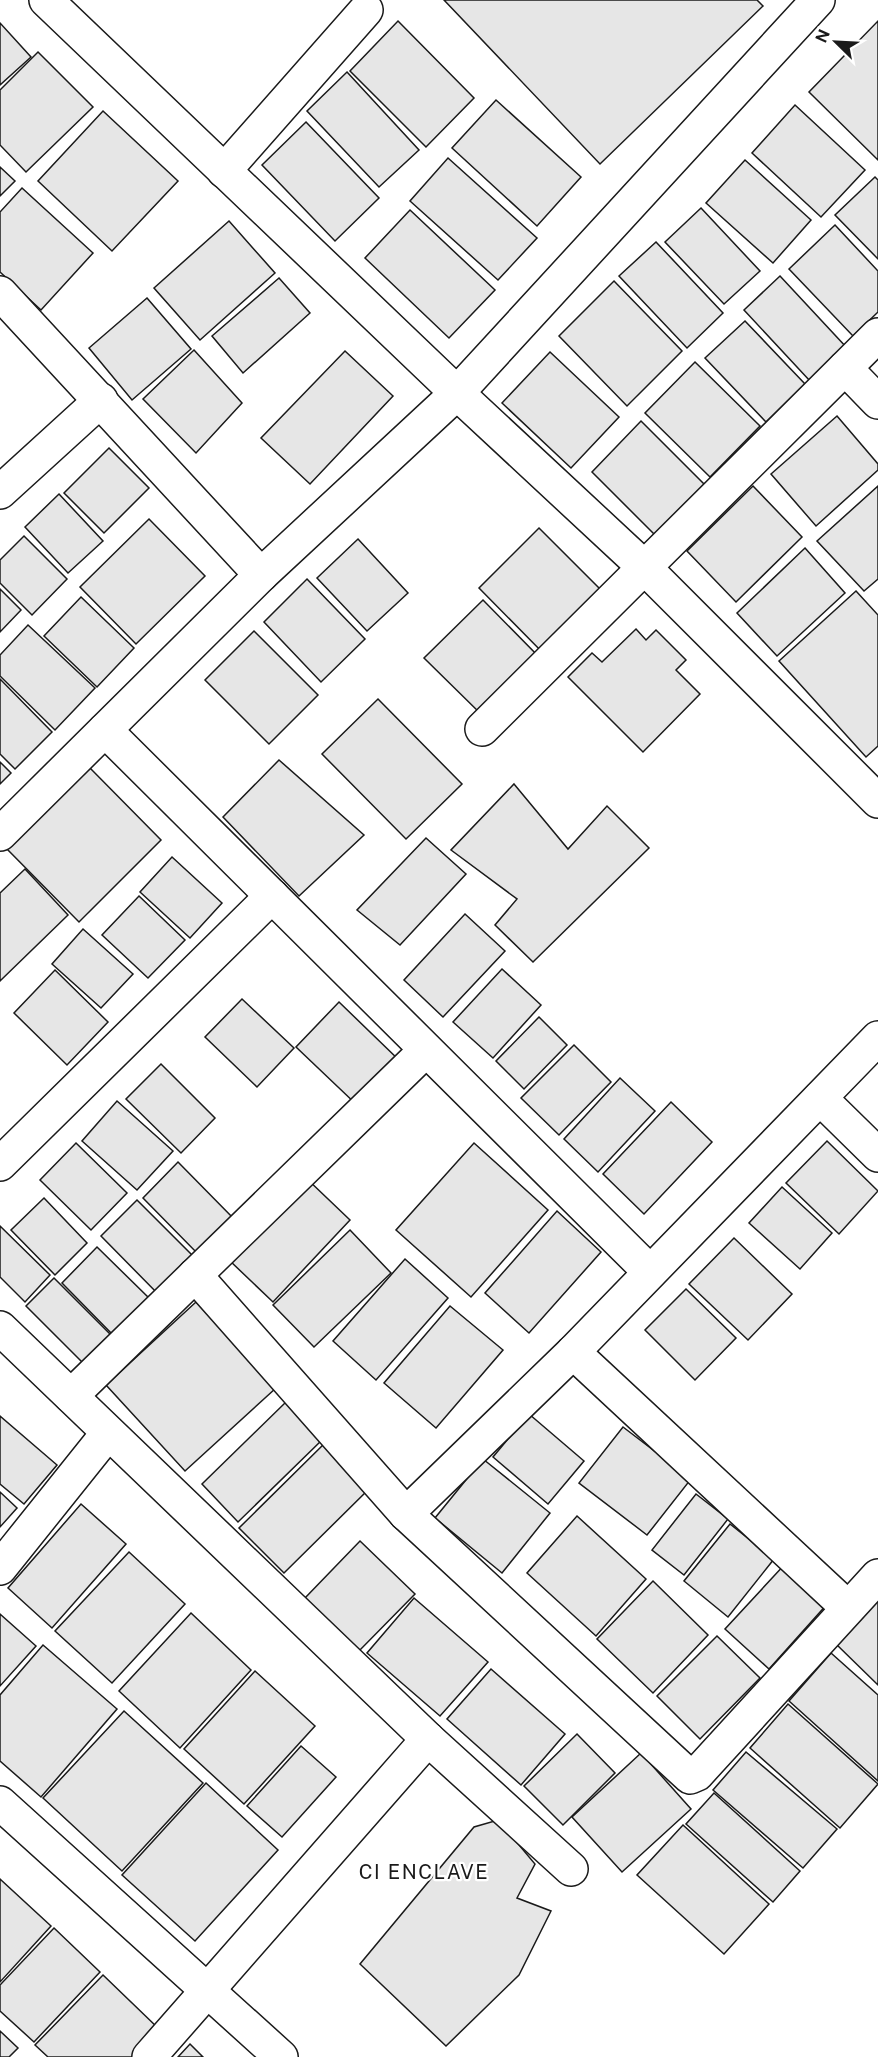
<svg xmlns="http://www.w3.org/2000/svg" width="878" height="2057" viewBox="0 0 878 2057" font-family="'Public Sans',sans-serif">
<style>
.building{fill:#e6e6e6;stroke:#1a1a1a;stroke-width:1.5}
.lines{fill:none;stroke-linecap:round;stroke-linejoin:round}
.minor-casing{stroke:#1a1a1a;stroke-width:36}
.minor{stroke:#fff;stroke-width:33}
.labels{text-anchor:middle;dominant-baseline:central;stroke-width:4.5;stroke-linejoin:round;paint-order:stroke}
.neighbourhood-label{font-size:20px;letter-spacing:1.5px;fill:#1a1a1a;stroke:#fff}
</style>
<rect width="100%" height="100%" fill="#fff"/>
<g class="building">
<path d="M 444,0 L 757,0 L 763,6 L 600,164 Z"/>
<path d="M 398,21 L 474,98 L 426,147 L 350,71 Z"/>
<path d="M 878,21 L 878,160 L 809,92 Z"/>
<path d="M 0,23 L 31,57 L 0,85 Z"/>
<path d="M 38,52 L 93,107 L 26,172 L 0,145 L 0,90 Z"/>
<path d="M 347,72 L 419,150 L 379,187 L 307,111 Z"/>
<path d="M 496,100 L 581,177 L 537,226 L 452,148 Z"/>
<path d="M 795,105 L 865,170 L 821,217 L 752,153 Z"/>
<path d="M 103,111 L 178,181 L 112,251 L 38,181 Z"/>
<path d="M 306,122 L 379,198 L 335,241 L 262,165 Z"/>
<path d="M 448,158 L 537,238 L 498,280 L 410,201 Z"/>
<path d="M 745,160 L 811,220 L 773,263 L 706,203 Z"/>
<path d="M 0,167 L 15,181 L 0,196 Z"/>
<path d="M 875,177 L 878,180 L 878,259 L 835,215 Z"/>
<path d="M 22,188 L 93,253 L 41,310 L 0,272 L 0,212 Z"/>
<path d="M 701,208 L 760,271 L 724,304 L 665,242 Z"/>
<path d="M 410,210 L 495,290 L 449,338 L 365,258 Z"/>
<path d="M 229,221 L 275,273 L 200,340 L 154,288 Z"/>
<path d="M 835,225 L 878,271 L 878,312 L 853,336 L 789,269 Z"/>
<path d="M 656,242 L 723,313 L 687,348 L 619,276 Z"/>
<path d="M 780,276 L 847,348 L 810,381 L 744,310 Z"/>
<path d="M 279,278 L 310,313 L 243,373 L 212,336 Z"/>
<path d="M 614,281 L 682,351 L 627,406 L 559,336 Z"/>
<path d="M 147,298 L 191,349 L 132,400 L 89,348 Z"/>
<path d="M 745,321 L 805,384 L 766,422 L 705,358 Z"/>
<path d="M 194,350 L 242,403 L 196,453 L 143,399 Z"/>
<path d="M 345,351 L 393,396 L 310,484 L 261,438 Z"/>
<path d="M 550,352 L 619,417 L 571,468 L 502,403 Z"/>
<path d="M 695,362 L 760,426 L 710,477 L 645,413 Z"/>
<path d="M 837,416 L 878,464 L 878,470 L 816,526 L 771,474 Z"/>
<path d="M 641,421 L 707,487 L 658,538 L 592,472 Z"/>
<path d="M 109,448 L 149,488 L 104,533 L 64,493 Z"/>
<path d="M 753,486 L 802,537 L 736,602 L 687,551 Z"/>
<path d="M 878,486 L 878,579 L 864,591 L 817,541 Z"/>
<path d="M 59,494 L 103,541 L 68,573 L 25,527 Z"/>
<path d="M 149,519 L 205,576 L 136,644 L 80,587 Z"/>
<path d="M 539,528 L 605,594 L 545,655 L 479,588 Z"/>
<path d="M 24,536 L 67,579 L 32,615 L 0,583 L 0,560 Z"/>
<path d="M 358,539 L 408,593 L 367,631 L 317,578 Z"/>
<path d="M 805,548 L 845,593 L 777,656 L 737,613 Z"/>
<path d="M 307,579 L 365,639 L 321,682 L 264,622 Z"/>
<path d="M 0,589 L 21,610 L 0,632 Z"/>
<path d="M 856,591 L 878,615 L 878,746 L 866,757 L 779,661 Z"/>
<path d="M 81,597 L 134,648 L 97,687 L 44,636 Z"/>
<path d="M 483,600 L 542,660 L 485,718 L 424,658 Z"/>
<path d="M 28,625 L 95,688 L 55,730 L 0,676 L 0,655 Z"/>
<path d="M 636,629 L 646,640 L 656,630 L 686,660 L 676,670 L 700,694 L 643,752 L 568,677 L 592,653 L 602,662 Z"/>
<path d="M 254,631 L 318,695 L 269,744 L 205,680 Z"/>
<path d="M 0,679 L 52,732 L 15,769 L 0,754 Z"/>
<path d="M 378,699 L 462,784 L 406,839 L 322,754 Z"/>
<path d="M 279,760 L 364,835 L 299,896 L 223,817 Z"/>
<path d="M 0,762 L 11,773 L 0,784 Z"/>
<path d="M 90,768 L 161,840 L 79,922 L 7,849 Z"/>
<path d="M 514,784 L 568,849 L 607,806 L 649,848 L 533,962 L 495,925 L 517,899 L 451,850 Z"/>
<path d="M 426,838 L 466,874 L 400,945 L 357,910 Z"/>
<path d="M 172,857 L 222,903 L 190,938 L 140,892 Z"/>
<path d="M 25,869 L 68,915 L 0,981 L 0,893 Z"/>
<path d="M 139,896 L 185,940 L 148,978 L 102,935 Z"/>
<path d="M 465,914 L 505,951 L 443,1017 L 404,980 Z"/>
<path d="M 83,929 L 133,974 L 101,1008 L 52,964 Z"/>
<path d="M 502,969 L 541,1005 L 493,1058 L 453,1022 Z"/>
<path d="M 55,970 L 108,1022 L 67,1065 L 14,1013 Z"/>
<path d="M 242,999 L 294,1048 L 257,1087 L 205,1037 Z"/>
<path d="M 339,1002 L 402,1063 L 359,1107 L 296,1047 Z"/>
<path d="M 539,1017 L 567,1045 L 524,1089 L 496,1061 Z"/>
<path d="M 574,1045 L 611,1082 L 559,1135 L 521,1098 Z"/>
<path d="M 161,1064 L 215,1118 L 181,1153 L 126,1099 Z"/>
<path d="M 620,1078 L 655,1111 L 598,1172 L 564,1139 Z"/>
<path d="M 117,1101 L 173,1151 L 137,1190 L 82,1141 Z"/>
<path d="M 671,1102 L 712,1142 L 644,1214 L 603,1174 Z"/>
<path d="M 827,1141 L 878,1191 L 839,1234 L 786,1183 Z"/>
<path d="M 76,1143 L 127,1193 L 91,1230 L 40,1180 Z"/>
<path d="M 474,1143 L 548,1210 L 471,1297 L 396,1230 Z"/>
<path d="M 178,1162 L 234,1219 L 198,1254 L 143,1198 Z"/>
<path d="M 305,1177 L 350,1220 L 273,1302 L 229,1260 Z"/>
<path d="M 782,1187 L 832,1233 L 800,1269 L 749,1223 Z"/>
<path d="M 44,1198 L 87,1243 L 55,1275 L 11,1230 Z"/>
<path d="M 137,1200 L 196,1259 L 160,1296 L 101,1236 Z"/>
<path d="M 557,1211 L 601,1252 L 529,1333 L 485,1293 Z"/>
<path d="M 0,1226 L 50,1275 L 25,1302 L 0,1277 Z"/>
<path d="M 350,1230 L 391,1273 L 314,1347 L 273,1305 Z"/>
<path d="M 734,1238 L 792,1294 L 748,1340 L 689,1284 Z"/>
<path d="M 97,1247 L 150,1299 L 113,1335 L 62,1283 Z"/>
<path d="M 405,1259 L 448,1298 L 376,1380 L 333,1341 Z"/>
<path d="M 54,1278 L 120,1344 L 92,1372 L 26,1306 Z"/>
<path d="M 686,1289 L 736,1338 L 695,1380 L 645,1330 Z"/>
<path d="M 196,1302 L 276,1388 L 185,1471 L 106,1385 Z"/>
<path d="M 450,1306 L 503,1350 L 436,1428 L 384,1383 Z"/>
<path d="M 287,1401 L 323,1439 L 238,1522 L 202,1484 Z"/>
<path d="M 529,1414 L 584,1461 L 548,1504 L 493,1457 Z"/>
<path d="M 0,1416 L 57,1465 L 24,1504 L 0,1484 Z"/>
<path d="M 623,1427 L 691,1479 L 647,1535 L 579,1483 Z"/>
<path d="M 329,1439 L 374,1484 L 284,1573 L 239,1528 Z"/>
<path d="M 483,1459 L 550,1513 L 502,1573 L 435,1518 Z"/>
<path d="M 0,1492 L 17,1508 L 0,1527 Z"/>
<path d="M 696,1494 L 728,1519 L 684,1575 L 652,1550 Z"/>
<path d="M 81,1504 L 126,1544 L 52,1628 L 8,1588 Z"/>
<path d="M 577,1516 L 646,1579 L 596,1636 L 527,1573 Z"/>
<path d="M 730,1524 L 774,1559 L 728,1617 L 684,1581 Z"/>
<path d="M 360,1541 L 415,1594 L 359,1651 L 305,1598 Z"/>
<path d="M 129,1552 L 185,1604 L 112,1683 L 55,1631 Z"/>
<path d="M 786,1563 L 829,1602 L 769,1669 L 725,1629 Z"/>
<path d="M 653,1581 L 708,1635 L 653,1693 L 597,1639 Z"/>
<path d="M 414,1598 L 488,1662 L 440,1716 L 367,1653 Z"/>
<path d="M 878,1598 L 878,1685 L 835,1643 Z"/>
<path d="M 191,1613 L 251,1670 L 180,1748 L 119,1691 Z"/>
<path d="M 0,1614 L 36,1646 L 0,1686 Z"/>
<path d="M 717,1636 L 760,1678 L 700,1739 L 657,1696 Z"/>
<path d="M 43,1645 L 117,1709 L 41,1797 L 0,1761 L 0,1695 Z"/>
<path d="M 831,1653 L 878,1695 L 878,1781 L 789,1701 Z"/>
<path d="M 491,1669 L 565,1734 L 521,1785 L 447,1719 Z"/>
<path d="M 255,1671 L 315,1726 L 244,1804 L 184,1749 Z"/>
<path d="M 788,1704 L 878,1784 L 840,1828 L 750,1748 Z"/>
<path d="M 124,1711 L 203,1783 L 122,1871 L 43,1798 Z"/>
<path d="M 577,1734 L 615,1773 L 563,1825 L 524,1786 Z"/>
<path d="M 301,1746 L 336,1777 L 282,1837 L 247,1806 Z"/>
<path d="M 746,1752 L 837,1829 L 803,1868 L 713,1790 Z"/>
<path d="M 641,1753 L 691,1809 L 622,1872 L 572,1817 Z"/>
<path d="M 206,1783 L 278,1850 L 195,1941 L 122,1875 Z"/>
<path d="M 714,1793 L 800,1871 L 773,1902 L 686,1824 Z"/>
<path d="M 498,1820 L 535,1864 L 517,1898 L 551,1911 L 519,1975 L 446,2046 L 360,1964 L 474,1827 Z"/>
<path d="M 683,1825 L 769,1904 L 724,1954 L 637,1875 Z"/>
<path d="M 0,1879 L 51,1926 L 0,1982 Z"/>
<path d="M 54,1928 L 100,1972 L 34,2042 L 0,2011 L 0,1985 Z"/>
<path d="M 103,1975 L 159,2029 L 132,2057 L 48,2057 L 35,2045 Z"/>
<path d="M 0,2031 L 18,2048 L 9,2057 L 0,2057 Z"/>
<path d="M 190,2044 L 203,2057 L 178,2057 Z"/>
</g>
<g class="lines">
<g class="minor-casing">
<g id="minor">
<path d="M 46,0 L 457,393 L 644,567 L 878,801"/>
<path d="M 224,171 L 366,10"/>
<path d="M 0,293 L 261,575"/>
<path d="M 845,368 L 878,402"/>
<path d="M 0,492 L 101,400"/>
<path d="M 482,729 L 878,335"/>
<path d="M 105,730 L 650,1272"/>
<path d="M 0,834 L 261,575 L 457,393 L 818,0"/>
<path d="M 820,1098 L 878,1155"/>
<path d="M 0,1164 L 272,896"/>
<path d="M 195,1275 L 406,1514 L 690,1777 L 697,1774 L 878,1576"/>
<path d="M 0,1328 L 428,1739 L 571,1869"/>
<path d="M 573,1352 L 848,1608"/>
<path d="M 71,1396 L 426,1050"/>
<path d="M 406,1514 L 573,1352 L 878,1038"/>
<path d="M 0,1568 L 108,1433"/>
<path d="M 0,1803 L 281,2057"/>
<path d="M 149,2057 L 428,1739"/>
</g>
</g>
<use href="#minor" class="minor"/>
</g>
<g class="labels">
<g class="neighbourhood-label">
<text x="424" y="1872">CI ENCLAVE</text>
</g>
</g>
<g transform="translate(836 42) rotate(294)" stroke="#ffffff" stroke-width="4.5" paint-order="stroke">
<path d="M0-4.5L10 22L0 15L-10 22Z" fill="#1a1a1a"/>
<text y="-9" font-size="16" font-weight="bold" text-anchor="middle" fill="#1a1a1a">N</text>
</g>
</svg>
